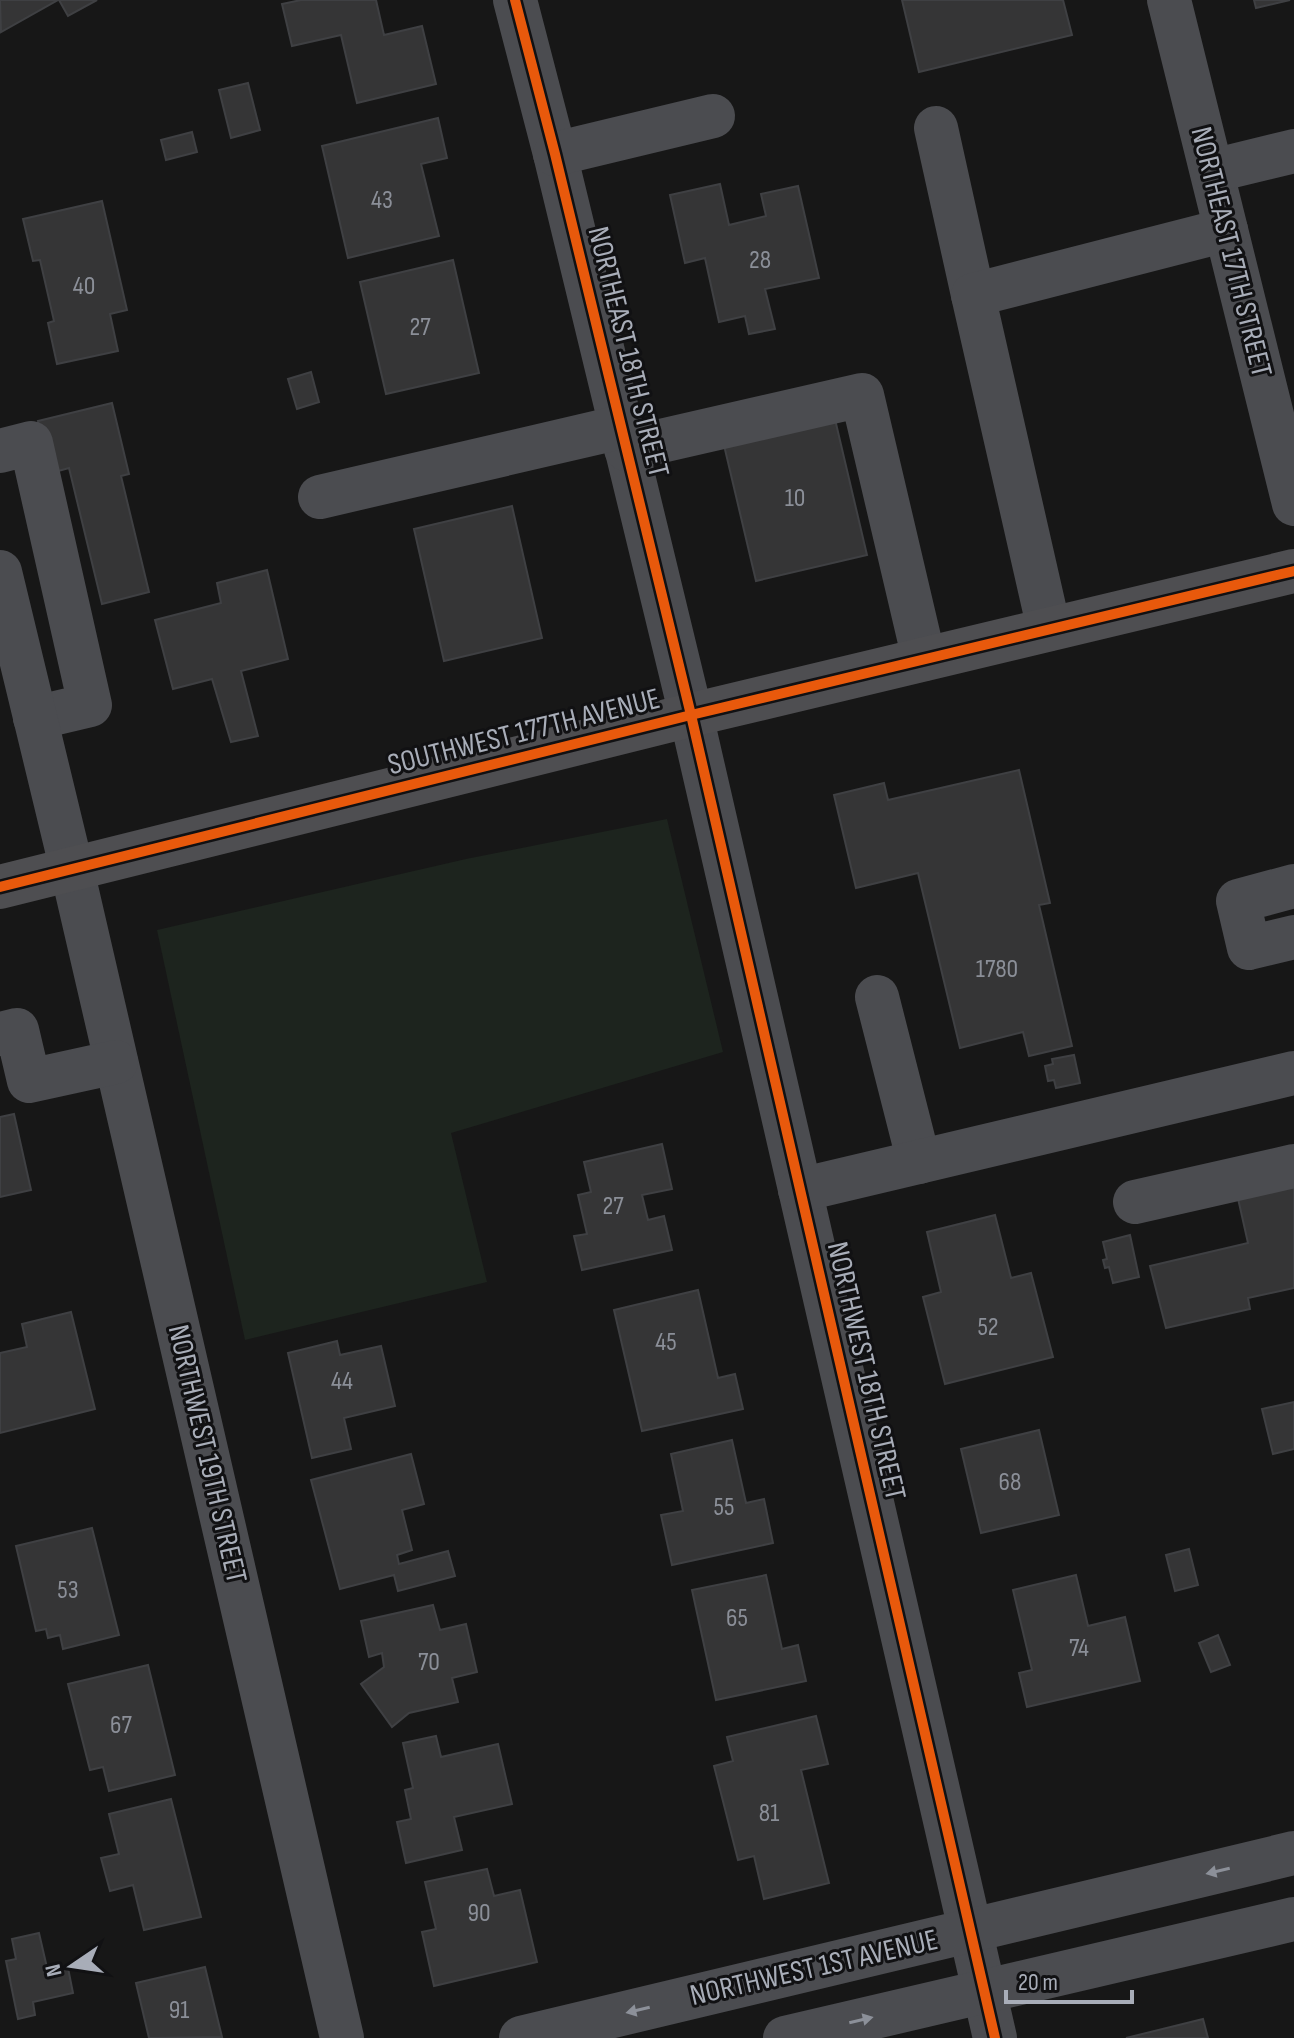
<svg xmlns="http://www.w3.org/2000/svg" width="1294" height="2038" viewBox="0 0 1294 2038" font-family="'Sofia Sans Condensed',sans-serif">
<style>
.green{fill:#1d241e}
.building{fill:#353536;stroke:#3f4043;stroke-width:2}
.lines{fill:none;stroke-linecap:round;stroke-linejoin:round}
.minor{stroke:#4b4c50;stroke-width:44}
.highway{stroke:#4e4e51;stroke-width:44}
.cycleway-casing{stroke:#111113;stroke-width:15}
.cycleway{stroke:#e8590c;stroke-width:10}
.oneway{fill:#8c9099}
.labels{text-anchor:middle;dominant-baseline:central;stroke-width:6;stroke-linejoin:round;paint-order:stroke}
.number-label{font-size:26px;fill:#8b8f98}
.street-label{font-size:30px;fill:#a8adb8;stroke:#111113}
</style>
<rect width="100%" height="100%" fill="#171717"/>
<path class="green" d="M 667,819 L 723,1052 L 451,1133 L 487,1282 L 245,1340 L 157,930 L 466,859 Z"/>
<g class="building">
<path d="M 0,0 L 58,0 L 1,32 Z"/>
<path d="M 59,0 L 97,0 L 68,16 Z"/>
<path d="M 301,0 L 376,0 L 384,35 L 422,26 L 436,84 L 357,103 L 341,35 L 292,46 L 282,4 Z"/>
<path d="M 902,0 L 1063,0 L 1072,35 L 919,72 Z"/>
<path d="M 1254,0 L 1290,0 L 1256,8 Z"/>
<path d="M 248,83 L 260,130 L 231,138 L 219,90 Z"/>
<path d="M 438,118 L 447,158 L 421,164 L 439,236 L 348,258 L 322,146 Z"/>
<path d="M 192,132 L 197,152 L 166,160 L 161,140 Z"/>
<path d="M 720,184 L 729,225 L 766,216 L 761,194 L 798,186 L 819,278 L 765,289 L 775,329 L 749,334 L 745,316 L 719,322 L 705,258 L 685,263 L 670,195 Z"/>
<path d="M 102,201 L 127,310 L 110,314 L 118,351 L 57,364 L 48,323 L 54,321 L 40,260 L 33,261 L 23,219 Z"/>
<path d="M 453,260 L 479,373 L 386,394 L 360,282 Z"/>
<path d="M 311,372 L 319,402 L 297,409 L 288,379 Z"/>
<path d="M 112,403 L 129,474 L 121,476 L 149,592 L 102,604 L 69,468 L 51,473 L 38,421 Z"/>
<path d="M 834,415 L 867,555 L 756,581 L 723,441 Z"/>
<path d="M 512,506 L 542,638 L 444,661 L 414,529 Z"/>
<path d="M 267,570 L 288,659 L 241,671 L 258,736 L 231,742 L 212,679 L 173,689 L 155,620 L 221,603 L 217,583 Z"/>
<path d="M 1019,770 L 1050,903 L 1039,905 L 1072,1046 L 1029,1056 L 1023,1032 L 960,1048 L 918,873 L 856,888 L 834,795 L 884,783 L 888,800 Z"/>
<path d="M 1074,1055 L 1080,1083 L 1056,1088 L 1054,1080 L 1048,1081 L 1045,1066 L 1053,1064 L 1052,1059 Z"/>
<path d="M 14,1114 L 31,1190 L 0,1197 L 0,1117 Z"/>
<path d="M 662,1144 L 672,1189 L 642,1195 L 648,1220 L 664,1216 L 672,1250 L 582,1270 L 574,1236 L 587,1234 L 578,1195 L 591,1192 L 584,1162 Z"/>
<path d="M 1294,1180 L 1294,1288 L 1248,1298 L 1250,1309 L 1166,1328 L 1150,1266 L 1248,1243 L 1237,1194 Z"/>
<path d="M 995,1215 L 1011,1278 L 1031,1273 L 1053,1357 L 945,1384 L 923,1297 L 941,1292 L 927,1232 Z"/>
<path d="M 1130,1235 L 1139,1277 L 1113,1283 L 1109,1267 L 1105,1268 L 1103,1260 L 1107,1259 L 1103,1242 Z"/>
<path d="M 698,1290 L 718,1378 L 735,1374 L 743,1409 L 642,1431 L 614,1310 Z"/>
<path d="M 71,1312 L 95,1409 L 0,1433 L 0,1353 L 27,1347 L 22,1324 Z"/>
<path d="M 337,1341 L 340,1355 L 381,1346 L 395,1406 L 344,1418 L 351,1449 L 312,1458 L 288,1353 Z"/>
<path d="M 1294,1402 L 1294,1449 L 1273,1454 L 1262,1409 Z"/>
<path d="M 1039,1430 L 1059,1515 L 981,1533 L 961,1449 Z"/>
<path d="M 732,1440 L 746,1503 L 764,1499 L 773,1543 L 672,1565 L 661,1515 L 683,1511 L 671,1454 Z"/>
<path d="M 411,1454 L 424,1504 L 402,1510 L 412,1550 L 397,1555 L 399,1564 L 448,1551 L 455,1576 L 398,1591 L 394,1575 L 340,1589 L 311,1480 Z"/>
<path d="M 92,1528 L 119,1635 L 63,1649 L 60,1635 L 48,1638 L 46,1629 L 36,1631 L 16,1546 Z"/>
<path d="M 1189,1549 L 1198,1585 L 1175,1591 L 1166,1555 Z"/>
<path d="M 766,1575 L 782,1649 L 798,1645 L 806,1681 L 716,1700 L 692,1590 Z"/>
<path d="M 1076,1575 L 1088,1626 L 1125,1617 L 1140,1681 L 1027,1707 L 1019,1673 L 1032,1670 L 1013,1590 Z"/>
<path d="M 433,1605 L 440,1630 L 466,1624 L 477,1672 L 452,1678 L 458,1702 L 409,1713 L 392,1727 L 361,1684 L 384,1667 L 382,1653 L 369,1657 L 361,1621 Z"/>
<path d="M 1218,1635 L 1230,1665 L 1211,1672 L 1199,1643 Z"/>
<path d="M 148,1665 L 175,1775 L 109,1791 L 103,1767 L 90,1770 L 68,1684 Z"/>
<path d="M 816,1716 L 828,1764 L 801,1770 L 829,1883 L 764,1899 L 754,1856 L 738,1860 L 714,1766 L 733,1761 L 727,1737 Z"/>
<path d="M 436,1736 L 441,1757 L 498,1744 L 512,1804 L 454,1817 L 462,1850 L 406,1863 L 397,1822 L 411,1819 L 405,1790 L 413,1788 L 403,1743 Z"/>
<path d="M 171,1799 L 201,1917 L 144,1930 L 133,1885 L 110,1891 L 101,1858 L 119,1854 L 109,1814 Z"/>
<path d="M 487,1869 L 494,1896 L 520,1890 L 537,1962 L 434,1986 L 422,1932 L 436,1929 L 425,1882 Z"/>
<path d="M 39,1933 L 48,1972 L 68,1968 L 73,1993 L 33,2002 L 35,2015 L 18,2019 L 6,1961 L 16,1959 L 12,1939 Z"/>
<path d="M 205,1967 L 222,2037 L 149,2038 L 136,1983 Z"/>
<path d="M 1203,2019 L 1208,2038 L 1126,2038 Z"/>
</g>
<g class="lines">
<g class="minor">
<path d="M 515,0 L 555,154 L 691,715 L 995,2038"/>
<path d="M 1169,0 L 1294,504"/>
<path d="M 936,128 L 973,295"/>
<path d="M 555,154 L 713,116"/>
<path d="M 1212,171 L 1294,151"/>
<path d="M 626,449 L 862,395 L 924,659"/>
<path d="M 0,451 L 31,443 L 90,705 L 35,718"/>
<path d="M 320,497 L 621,427"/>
<path d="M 0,572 L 72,870 L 342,2038"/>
<path d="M 1049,629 L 973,295 L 1226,230"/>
<path d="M 1294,886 L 1238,901 L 1249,948 L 1294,937"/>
<path d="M 877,997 L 919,1162"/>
<path d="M 0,1034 L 17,1030 L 29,1081 L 116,1062"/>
<path d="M 800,1190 L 1294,1073"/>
<path d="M 1135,1202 L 1294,1166"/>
<path d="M 521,2038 L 1294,1853"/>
<path d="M 785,2038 L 1294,1919"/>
</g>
<path class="highway" d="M 0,887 L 691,715 L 1294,571"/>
<g class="cycleway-casing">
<g id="cycleway">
<path d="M 515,0 L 555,154 L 691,715 L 995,2038"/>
<path d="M 0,887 L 691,715 L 1294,571"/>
</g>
</g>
<use href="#cycleway" class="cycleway"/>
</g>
<defs><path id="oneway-solid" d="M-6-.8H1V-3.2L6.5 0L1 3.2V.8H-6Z" transform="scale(2)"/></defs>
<g class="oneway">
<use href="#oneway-solid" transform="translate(1218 1871) rotate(167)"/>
<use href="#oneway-solid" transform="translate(638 2010) rotate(167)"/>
<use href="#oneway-solid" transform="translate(861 2020) rotate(-13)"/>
</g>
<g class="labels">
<g class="number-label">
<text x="382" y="200">43</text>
<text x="760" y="260">28</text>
<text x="84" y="286">40</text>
<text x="420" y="327">27</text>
<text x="795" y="498">10</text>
<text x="997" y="969">1780</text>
<text x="613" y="1206">27</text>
<text x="988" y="1327">52</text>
<text x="666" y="1342">45</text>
<text x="342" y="1381">44</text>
<text x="1010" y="1482">68</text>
<text x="724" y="1507">55</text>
<text x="68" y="1590">53</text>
<text x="737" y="1618">65</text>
<text x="1079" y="1648">74</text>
<text x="429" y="1662">70</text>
<text x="121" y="1725">67</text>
<text x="769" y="1813">81</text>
<text x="479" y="1913">90</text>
<text x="179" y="2010">91</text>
</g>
<g class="street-label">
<text transform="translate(1231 252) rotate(76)">NORTHEAST 17TH STREET</text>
<text transform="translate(628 352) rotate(76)">NORTHEAST 18TH STREET</text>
<text transform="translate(524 732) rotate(-14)">SOUTHWEST 177TH AVENUE</text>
<text transform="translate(866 1371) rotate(77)">NORTHWEST 18TH STREET</text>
<text transform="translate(207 1454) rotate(77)">NORTHWEST 19TH STREET</text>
<text transform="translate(814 1968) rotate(-13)">NORTHWEST 1ST AVENUE</text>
</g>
</g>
<g transform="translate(72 1966) rotate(257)" stroke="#111113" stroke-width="6" paint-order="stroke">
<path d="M0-6L14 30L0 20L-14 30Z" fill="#a8adb8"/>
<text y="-12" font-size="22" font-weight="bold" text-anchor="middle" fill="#a8adb8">N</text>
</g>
<path d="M1006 1990v12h126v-12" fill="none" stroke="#a8adb8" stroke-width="4"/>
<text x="1018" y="1990" font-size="24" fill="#a8adb8" stroke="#111113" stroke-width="6" paint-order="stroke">20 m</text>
</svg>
